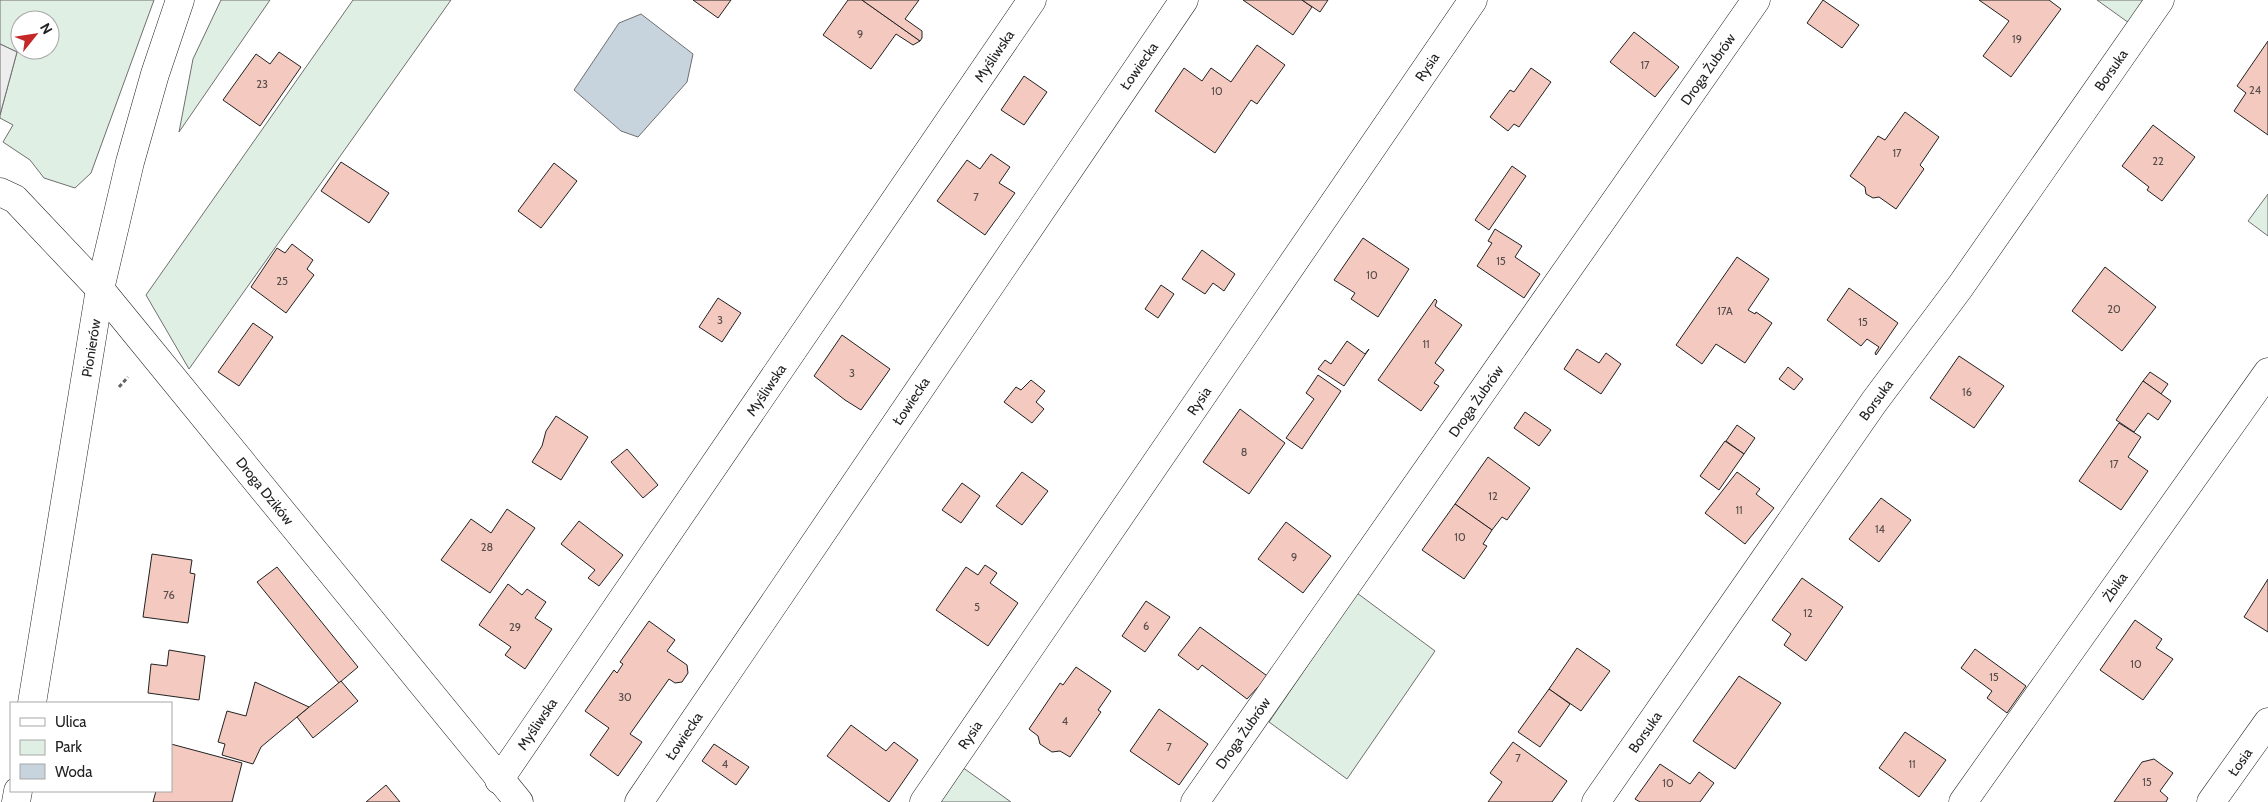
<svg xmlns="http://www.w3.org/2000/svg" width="2268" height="802" viewBox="0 0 2268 802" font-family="Cabin,sans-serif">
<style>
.green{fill:#e0efe3;stroke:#6f6f6f;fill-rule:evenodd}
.parking{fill:#ededed;stroke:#6f6f6f}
.water{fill:#c7d3dd;stroke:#6f6f6f}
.building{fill:#f3c9c0;stroke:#222}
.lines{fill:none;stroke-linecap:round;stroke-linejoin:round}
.minor-casing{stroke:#222;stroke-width:29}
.secondary-casing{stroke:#222;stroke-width:29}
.path{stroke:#646464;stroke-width:3;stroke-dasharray:4 2.5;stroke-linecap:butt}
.minor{stroke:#fff;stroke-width:28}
.secondary{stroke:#fff;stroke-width:28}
.labels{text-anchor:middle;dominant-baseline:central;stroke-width:4;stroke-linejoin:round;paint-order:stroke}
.number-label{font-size:11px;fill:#564c4a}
.street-label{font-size:14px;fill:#222;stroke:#fff}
</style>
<rect width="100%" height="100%" fill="#fff"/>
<g class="green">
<path d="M 0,0 L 154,0 L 91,173 L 75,188 L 44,178 L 30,160 L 3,142 L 13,125 L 0,118 L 0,115 L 17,52 L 0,44 ZM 20,20 L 50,20 L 50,50 L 20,50 Z"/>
<path d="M 221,0 L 270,0 L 179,132 L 193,59 Z"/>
<path d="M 353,0 L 451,0 L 189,369 L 146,295 Z"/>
<path d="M 2097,0 L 2145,0 L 2129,23 Z"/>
<path d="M 2268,194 L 2268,236 L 2248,221 Z"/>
<path d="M 1357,593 L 1435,651 L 1347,779 L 1269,722 Z"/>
<path d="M 962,767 L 1011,802 L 938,802 Z"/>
</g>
<path class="parking" d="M 0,44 L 17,52 L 0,115 Z"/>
<path class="water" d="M 641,14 L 693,54 L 687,82 L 638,137 L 621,131 L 574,90 L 619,23 Z"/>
<g class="building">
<path d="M 693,0 L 731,0 L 718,18 Z"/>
<path d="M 848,0 L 862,0 L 920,41 L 913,45 L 896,34 L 871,69 L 823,35 Z"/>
<path d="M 862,0 L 919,0 L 905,19 L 922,31 L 922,38 L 920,41 Z"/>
<path d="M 1243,0 L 1302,0 L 1312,7 L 1293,35 Z"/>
<path d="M 1302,0 L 1328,0 L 1320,12 Z"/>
<path d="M 1823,0 L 1859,25 L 1842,48 L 1807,23 Z"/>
<path d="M 1979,0 L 2049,0 L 2061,9 L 2011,77 L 1983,56 L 2009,21 Z"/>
<path d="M 1634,32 L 1679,67 L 1655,97 L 1610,62 Z"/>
<path d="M 2268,41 L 2268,135 L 2234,111 L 2246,93 L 2237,86 Z"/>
<path d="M 1257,45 L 1285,65 L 1257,104 L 1251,100 L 1215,153 L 1155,111 L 1184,68 L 1202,81 L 1211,68 L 1231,82 Z"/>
<path d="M 279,52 L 301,67 L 260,126 L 223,100 L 256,54 L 270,64 Z"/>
<path d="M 1531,68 L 1551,82 L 1519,127 L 1514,124 L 1508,131 L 1490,117 L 1510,90 L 1514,92 Z"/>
<path d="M 1024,76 L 1047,92 L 1024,125 L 1001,110 Z"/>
<path d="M 1905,112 L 1939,137 L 1920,165 L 1924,169 L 1896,209 L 1879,197 L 1873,198 L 1866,194 L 1865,187 L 1850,176 L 1878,136 L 1885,140 Z"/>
<path d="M 2153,125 L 2195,157 L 2162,201 L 2147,190 L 2149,187 L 2122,166 Z"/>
<path d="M 991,154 L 1010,167 L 999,183 L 1015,193 L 985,235 L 937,201 L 967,160 L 980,169 Z"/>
<path d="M 341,162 L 389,193 L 369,223 L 321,191 Z"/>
<path d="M 554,163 L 577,181 L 541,228 L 518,211 Z"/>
<path d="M 1512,166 L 1526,176 L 1489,230 L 1475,220 Z"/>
<path d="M 1495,229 L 1522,246 L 1515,257 L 1540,274 L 1524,298 L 1477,266 L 1492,243 L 1488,241 Z"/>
<path d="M 1363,238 L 1409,269 L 1378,317 L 1351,299 L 1355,293 L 1334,280 Z"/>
<path d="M 292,244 L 313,260 L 307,269 L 314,275 L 286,313 L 251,287 L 277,248 L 285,253 Z"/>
<path d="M 1202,250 L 1235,274 L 1224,291 L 1213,283 L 1205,294 L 1182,279 Z"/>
<path d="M 1737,257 L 1769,279 L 1748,310 L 1755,314 L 1756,312 L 1772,323 L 1745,363 L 1716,344 L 1702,364 L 1676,345 Z"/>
<path d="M 2105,267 L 2156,307 L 2122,351 L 2072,311 Z"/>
<path d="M 1161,285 L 1174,294 L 1158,318 L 1145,309 Z"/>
<path d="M 1849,288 L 1898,323 L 1876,355 L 1875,353 L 1879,347 L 1867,339 L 1861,346 L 1827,320 Z"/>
<path d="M 718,298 L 741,313 L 722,342 L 699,327 Z"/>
<path d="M 1435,299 L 1437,301 L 1435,306 L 1462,325 L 1435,363 L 1444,370 L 1434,383 L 1439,386 L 1421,411 L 1378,380 Z"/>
<path d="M 253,323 L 273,337 L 239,386 L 218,372 Z"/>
<path d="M 842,335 L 890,369 L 861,410 L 845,400 L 814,376 Z"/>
<path d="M 1347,341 L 1365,354 L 1369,349 L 1344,386 L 1318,369 L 1325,360 L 1331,364 Z"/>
<path d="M 1577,349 L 1599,363 L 1606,353 L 1621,364 L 1601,394 L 1564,369 Z"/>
<path d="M 1959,356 L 2004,386 L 1974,428 L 1930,398 Z"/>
<path d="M 1788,367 L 1803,379 L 1794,390 L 1779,379 Z"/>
<path d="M 2150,372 L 2168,384 L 2161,394 L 2143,381 Z"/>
<path d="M 1318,375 L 1341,391 L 1302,449 L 1286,438 L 1314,399 L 1306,393 Z"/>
<path d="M 1031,380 L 1045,391 L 1036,402 L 1044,409 L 1032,423 L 1004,402 L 1016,387 L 1021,390 Z"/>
<path d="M 2143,381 L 2171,401 L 2158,420 L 2148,413 L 2134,432 L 2116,420 Z"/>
<path d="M 1240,409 L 1285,443 L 1249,494 L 1203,462 Z"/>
<path d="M 1525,412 L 1551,430 L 1539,446 L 1514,428 Z"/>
<path d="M 556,416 L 588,437 L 561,480 L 532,462 L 542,446 L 546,431 Z"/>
<path d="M 2119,423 L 2141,437 L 2128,457 L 2148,471 L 2121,510 L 2079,481 Z"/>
<path d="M 1737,425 L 1755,438 L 1744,454 L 1726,441 Z"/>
<path d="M 1725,441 L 1744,454 L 1719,490 L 1700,476 Z"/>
<path d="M 627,449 L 658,485 L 643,498 L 611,462 Z"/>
<path d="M 1488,457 L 1530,488 L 1507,520 L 1502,517 L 1492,530 L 1455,504 Z"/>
<path d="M 1022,472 L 1048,491 L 1022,525 L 996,506 Z"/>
<path d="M 1737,472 L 1760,489 L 1756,494 L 1774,508 L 1745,544 L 1705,513 Z"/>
<path d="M 962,483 L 980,496 L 961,523 L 942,510 Z"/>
<path d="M 1881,498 L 1911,520 L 1879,562 L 1849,539 Z"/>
<path d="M 1455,504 L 1492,530 L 1483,544 L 1487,546 L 1464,579 L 1422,550 Z"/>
<path d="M 507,509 L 535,528 L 490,593 L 441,560 L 471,519 L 491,533 Z"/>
<path d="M 579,521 L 623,555 L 599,586 L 588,578 L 595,570 L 561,544 Z"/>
<path d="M 1286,522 L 1331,556 L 1303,593 L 1258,559 Z"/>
<path d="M 152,554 L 192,560 L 190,573 L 195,574 L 188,623 L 143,617 Z"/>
<path d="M 985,565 L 997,573 L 990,583 L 1018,603 L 988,646 L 936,610 L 966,567 L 978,575 Z"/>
<path d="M 277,567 L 358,667 L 339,683 L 257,582 Z"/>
<path d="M 1802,578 L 1843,607 L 1806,661 L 1784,645 L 1791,634 L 1772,620 Z"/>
<path d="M 2268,579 L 2268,632 L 2244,617 Z"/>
<path d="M 508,584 L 522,595 L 527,589 L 546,602 L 535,618 L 552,629 L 525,669 L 505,655 L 511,647 L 479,625 Z"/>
<path d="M 1146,601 L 1170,617 L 1145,652 L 1122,636 Z"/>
<path d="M 2135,620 L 2162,639 L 2156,648 L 2173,659 L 2143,700 L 2100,670 Z"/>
<path d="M 649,621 L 675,640 L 667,651 L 687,665 L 688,673 L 682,682 L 675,683 L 669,679 L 630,734 L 642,742 L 618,776 L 590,755 L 609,728 L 585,711 L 614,670 L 617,673 L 623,664 L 620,662 Z"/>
<path d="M 1200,627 L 1270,678 L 1263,687 L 1259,686 L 1247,699 L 1202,665 L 1198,670 L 1178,655 Z"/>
<path d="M 1577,648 L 1610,671 L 1581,711 L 1549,689 Z"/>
<path d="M 1975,649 L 2026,686 L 2007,713 L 1987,698 L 1992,691 L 1961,668 Z"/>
<path d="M 169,650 L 205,656 L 199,700 L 148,693 L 151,664 L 167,666 Z"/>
<path d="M 1076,667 L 1111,691 L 1098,710 L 1101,712 L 1070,757 L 1060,751 L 1052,752 L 1040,744 L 1038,736 L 1029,729 L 1060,683 L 1063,685 Z"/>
<path d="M 1739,676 L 1781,703 L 1735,769 L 1693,741 Z"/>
<path d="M 341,681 L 358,701 L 313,738 L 297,717 Z"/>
<path d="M 255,682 L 309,707 L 261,747 L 253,764 L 222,755 L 225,744 L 218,742 L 227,711 L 246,716 Z"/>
<path d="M 1549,689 L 1570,704 L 1540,747 L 1518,732 Z"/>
<path d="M 1159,709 L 1208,744 L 1179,785 L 1130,751 Z"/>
<path d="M 851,725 L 886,751 L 894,742 L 918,760 L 889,802 L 827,756 Z"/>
<path d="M 1905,732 L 1946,760 L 1919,797 L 1879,768 Z"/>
<path d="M 1513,742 L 1567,781 L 1552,802 L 1488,802 L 1502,782 L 1490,773 Z"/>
<path d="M 171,744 L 242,763 L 232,802 L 153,802 L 156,791 L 171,791 Z"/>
<path d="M 714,744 L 749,767 L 736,785 L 702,761 Z"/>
<path d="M 2154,759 L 2173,773 L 2160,791 L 2168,798 L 2166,802 L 2114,802 L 2142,762 Z"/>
<path d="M 1660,764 L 1690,784 L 1699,772 L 1714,783 L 1700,802 L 1640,802 L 1635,799 Z"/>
<path d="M 386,785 L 400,802 L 366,802 Z"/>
</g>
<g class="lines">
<g class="minor-casing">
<g id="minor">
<path d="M 0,192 L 15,199 L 100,289 L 519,802"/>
<path d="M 499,780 L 1032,0"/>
<path d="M 639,802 L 1184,0"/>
<path d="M 924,802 L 1473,0"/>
<path d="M 1195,802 L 1756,0"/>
<path d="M 1596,802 L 1874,402 L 1960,287 L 2160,0"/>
<path d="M 1963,802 L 2268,372"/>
<path d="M 2211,802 L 2268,722"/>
</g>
</g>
<g class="secondary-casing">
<g id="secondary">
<path d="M 32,703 L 100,289 L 130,162 L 155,74 L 180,0"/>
<path d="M 16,802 L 18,791"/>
</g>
</g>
<path class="path" d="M 119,387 L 128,377"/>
<use href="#minor" class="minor"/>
<use href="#secondary" class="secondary"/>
</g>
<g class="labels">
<g class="number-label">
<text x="860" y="34">9</text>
<text x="2017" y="39">19</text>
<text x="1645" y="65">17</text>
<text x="262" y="84">23</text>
<text x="2255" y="90">24</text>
<text x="1217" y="91">10</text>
<text x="1897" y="153">17</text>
<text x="2158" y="161">22</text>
<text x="976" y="197">7</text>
<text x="1501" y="261">15</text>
<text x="1372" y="275">10</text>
<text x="282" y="281">25</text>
<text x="2114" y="309">20</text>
<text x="1725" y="311">17A</text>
<text x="720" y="320">3</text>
<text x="1863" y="322">15</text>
<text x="1426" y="344">11</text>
<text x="852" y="373">3</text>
<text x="1967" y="392">16</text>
<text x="1244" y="452">8</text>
<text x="2114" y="464">17</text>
<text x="1493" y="496">12</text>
<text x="1739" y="510">11</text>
<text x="1880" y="529">14</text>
<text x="1460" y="537">10</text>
<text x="487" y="547">28</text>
<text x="1294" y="557">9</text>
<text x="169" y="595">76</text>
<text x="977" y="607">5</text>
<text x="1808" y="613">12</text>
<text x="1146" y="626">6</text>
<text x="515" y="627">29</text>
<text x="2136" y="664">10</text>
<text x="1994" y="677">15</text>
<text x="625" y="697">30</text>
<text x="1065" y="721">4</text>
<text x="1169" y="747">7</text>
<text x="1518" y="758">7</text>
<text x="725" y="764">4</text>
<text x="1912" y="764">11</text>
<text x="2147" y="782">15</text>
<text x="1668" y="783">10</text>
</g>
<g class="street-label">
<text transform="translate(994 56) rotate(-56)">Myśliwska</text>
<text transform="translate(1139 66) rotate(-55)">Łowiecka</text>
<text transform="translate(1427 67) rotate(-56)">Rysia</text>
<text transform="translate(1708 69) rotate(-55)">Droga Żubrów</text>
<text transform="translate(2111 70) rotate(-55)">Borsuka</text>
<text transform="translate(91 348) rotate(-81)">Pionierów</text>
<text transform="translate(766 390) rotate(-56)">Myśliwska</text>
<text transform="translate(1876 400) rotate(-54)">Borsuka</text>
<text transform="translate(911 401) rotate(-56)">Łowiecka</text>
<text transform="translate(1199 401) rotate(-56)">Rysia</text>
<text transform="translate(1476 401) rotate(-55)">Droga Żubrów</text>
<text transform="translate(265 491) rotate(51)">Droga Dzików</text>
<text transform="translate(2115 587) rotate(-55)">Żbika</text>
<text transform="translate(537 724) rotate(-56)">Myśliwska</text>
<text transform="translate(1645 732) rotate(-55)">Borsuka</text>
<text transform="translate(1243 733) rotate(-55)">Droga Żubrów</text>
<text transform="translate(970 735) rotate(-56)">Rysia</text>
<text transform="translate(684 736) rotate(-56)">Łowiecka</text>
<text transform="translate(2240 762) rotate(-55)">Łosia</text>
</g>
</g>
<rect x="10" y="702" width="162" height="90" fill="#ffffff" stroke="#a7a7a7"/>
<rect x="20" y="718" width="25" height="8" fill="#ffffff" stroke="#a7a7a7"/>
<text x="55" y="727" font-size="15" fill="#222222">Ulica</text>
<rect x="20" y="740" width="25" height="15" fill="#e0efe3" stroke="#a7a7a7"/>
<text x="55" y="752" font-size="15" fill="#222222">Park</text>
<rect x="20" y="764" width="25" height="15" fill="#c7d3dd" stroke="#a7a7a7"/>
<text x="55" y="777" font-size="15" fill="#222222">Woda</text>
<g transform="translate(35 35) rotate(60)"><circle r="24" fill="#ffffff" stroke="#a7a7a7"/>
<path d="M0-4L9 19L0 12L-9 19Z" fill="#c62828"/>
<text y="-8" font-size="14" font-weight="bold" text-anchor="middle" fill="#222222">N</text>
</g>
</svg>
